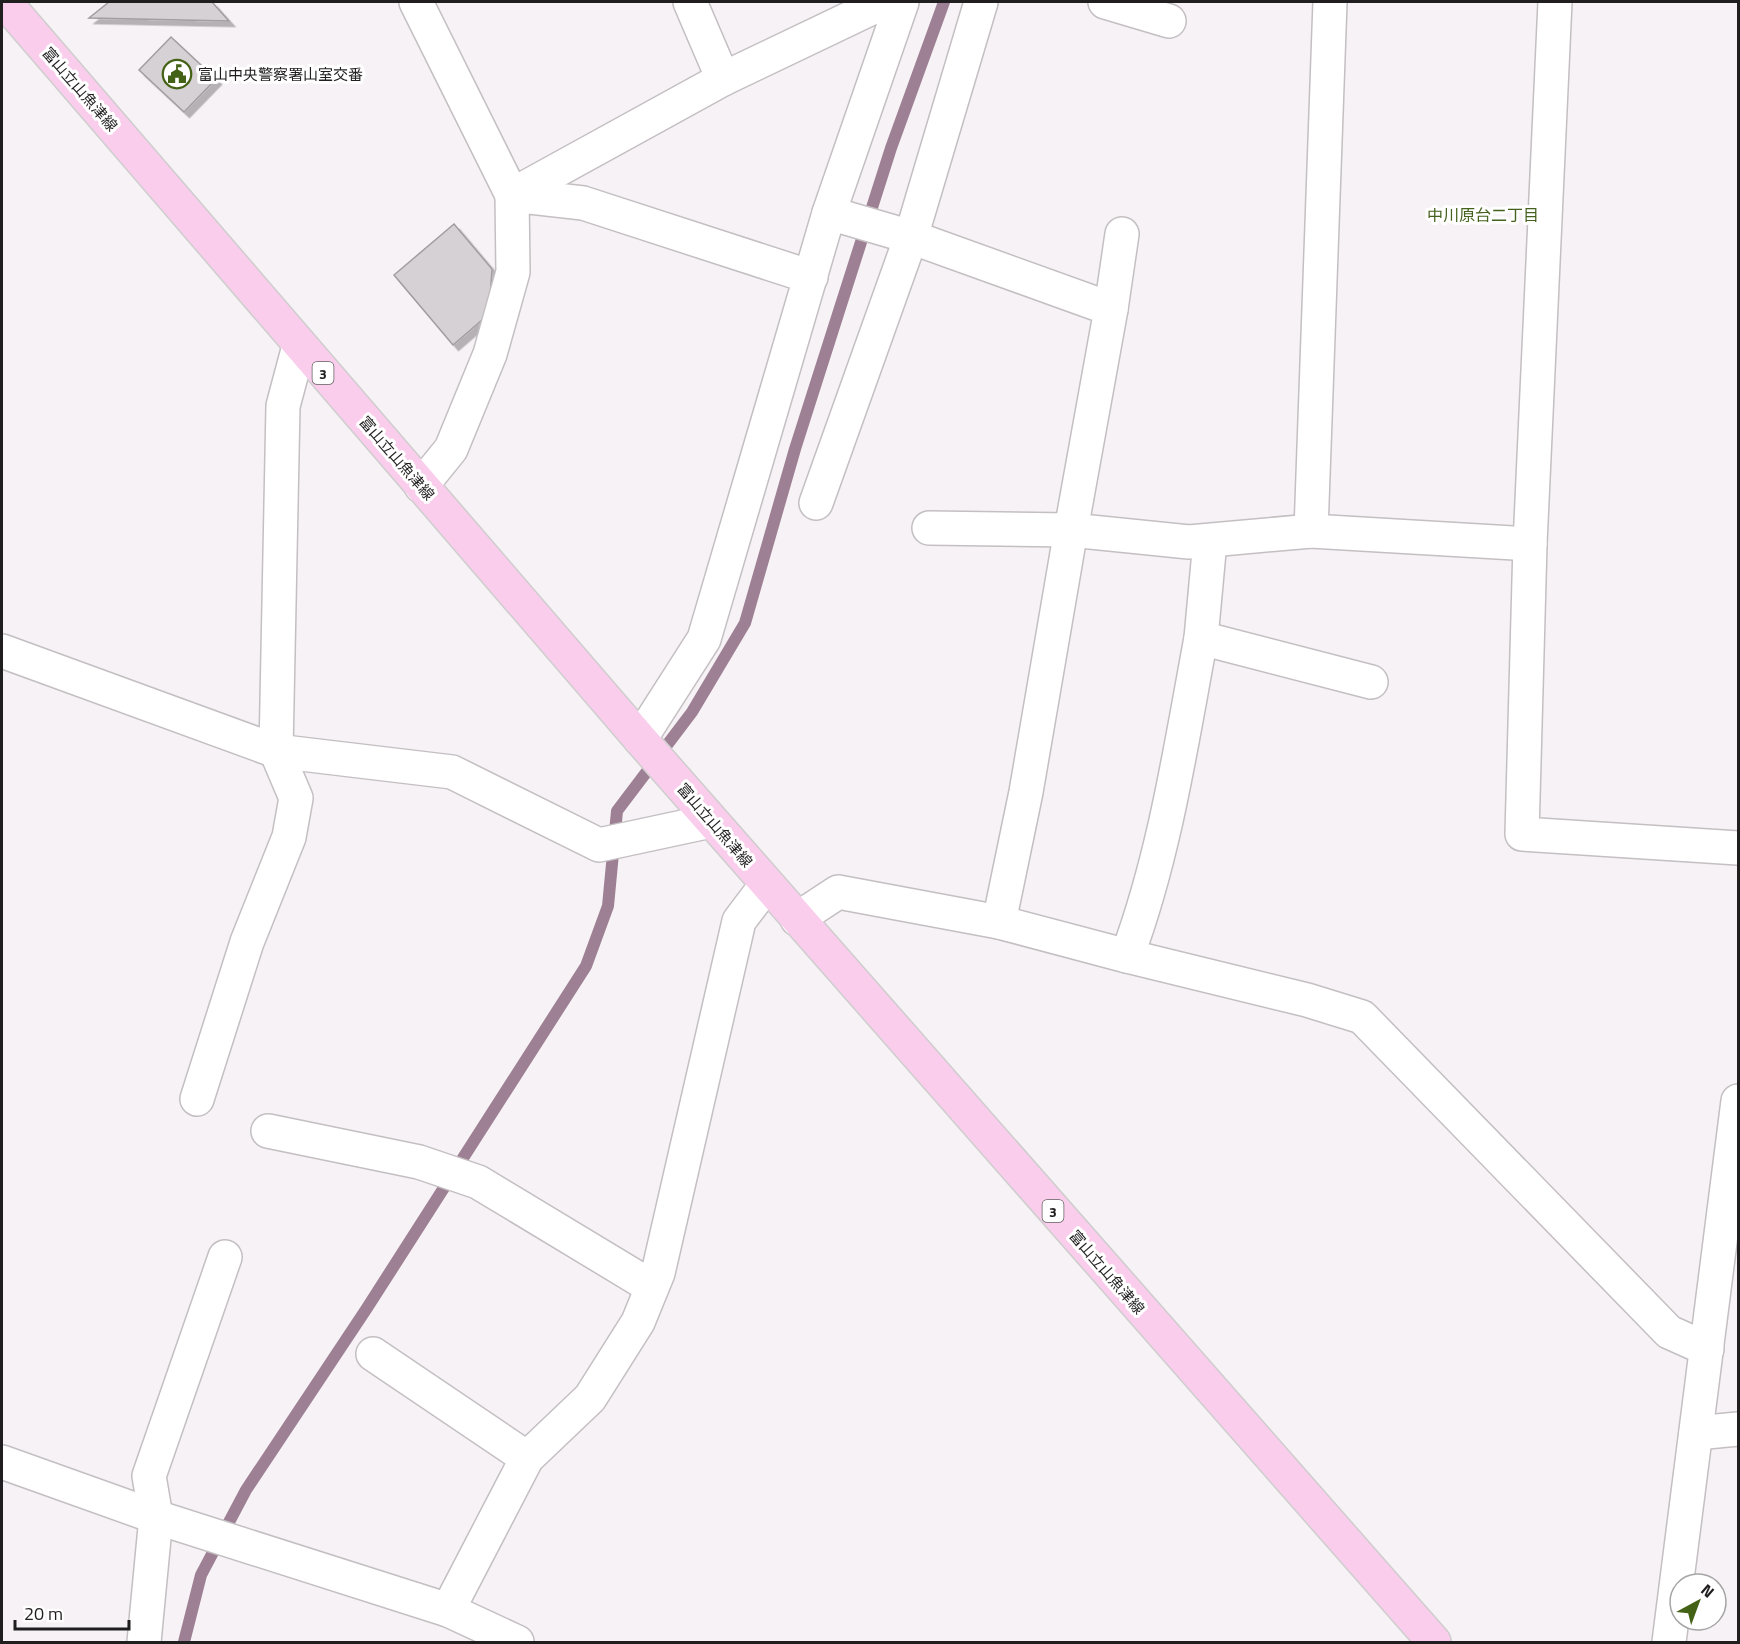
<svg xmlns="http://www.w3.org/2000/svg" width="1740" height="1644" viewBox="0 0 1740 1644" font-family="'Titillium Web','Noto Sans JP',sans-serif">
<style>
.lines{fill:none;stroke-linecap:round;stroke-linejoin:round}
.stream{stroke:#9e8094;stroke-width:12}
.building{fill:#d6d1d4;stroke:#a19da0;stroke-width:1.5;filter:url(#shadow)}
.minor-casing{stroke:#c4bfc2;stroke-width:36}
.primary-casing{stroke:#cecece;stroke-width:36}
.minor{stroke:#fff;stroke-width:33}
.primary{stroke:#f9cdeb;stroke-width:33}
.labels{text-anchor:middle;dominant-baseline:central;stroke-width:6;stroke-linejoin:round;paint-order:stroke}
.shield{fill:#fff;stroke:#636262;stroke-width:1.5}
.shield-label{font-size:14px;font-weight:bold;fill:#201e1f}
.poi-label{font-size:15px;fill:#201e1f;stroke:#fff;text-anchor:start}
.street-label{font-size:15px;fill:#201e1f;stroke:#fff}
.neighbourhood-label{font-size:16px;fill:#45611e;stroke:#fff}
</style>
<defs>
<filter id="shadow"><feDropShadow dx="5.5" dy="5.5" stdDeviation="0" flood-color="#0004"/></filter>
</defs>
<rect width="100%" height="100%" fill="#f7f2f5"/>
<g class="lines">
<path class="stream" d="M 184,1642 L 201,1575 L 246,1490 L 367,1308 L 586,966 L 608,906 L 617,811 L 692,712 L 745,623 L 795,449 L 891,148 L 944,2"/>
</g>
<g class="building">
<path d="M 109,2 L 212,2 L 229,21 L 89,18 Z"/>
<path d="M 171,37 L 216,79 L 184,112 L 139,70 Z"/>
<path d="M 454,224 L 492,269 L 489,314 L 453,345 L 394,275 Z"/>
</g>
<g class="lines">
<g class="minor-casing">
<g id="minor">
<path d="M 416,2 L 512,195 L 723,79 L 884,2"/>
<path d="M 690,2 L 723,79"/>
<path d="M 1105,2 L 1169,21"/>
<path d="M 829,213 L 911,237 L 1111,309 L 1071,530 L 1189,542 L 1311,531 L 1530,544 L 1522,834 L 1738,848"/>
<path d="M 1111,309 L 1122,234"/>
<path d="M 421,486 L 451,449 L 490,354 L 513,272 L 512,195 L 583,203 L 811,277"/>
<path d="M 816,503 L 911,237 L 981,2"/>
<path d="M 929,528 L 1071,530 L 1026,792 L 999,922 L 1127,956"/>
<path d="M 1311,531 L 1330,2"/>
<path d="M 1210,541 L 1201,638 L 1371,682"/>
<path d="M 1530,544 L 1555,2"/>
<path d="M 1201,638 C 1181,745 1165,854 1127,956 L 1307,1000 L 1362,1017 L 1669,1332 L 1707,1349"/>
<path d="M 2,651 L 276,751 L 452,772 L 599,845 L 711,821"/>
<path d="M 640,739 L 704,639 L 829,213 L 902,2"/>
<path d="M 797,919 L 838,892 L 999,922"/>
<path d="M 197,1099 L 247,942 L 289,837 L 296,798 L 276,751 L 283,406 L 299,346"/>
<path d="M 268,1131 L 419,1162 L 478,1182 L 652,1287"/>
<path d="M 373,1354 L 527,1458"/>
<path d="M 1696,1433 L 1738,1429"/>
<path d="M 2,1462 L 156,1517 L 448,1610 L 517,1642"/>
<path d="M 448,1610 L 527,1458 L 590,1398 L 638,1322 L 658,1273 L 739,921 L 767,884"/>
<path d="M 144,1642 L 156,1517 L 149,1476 L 225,1257"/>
<path d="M 1669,1642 L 1738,1101"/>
</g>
</g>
<g class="primary-casing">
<path id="primary" d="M 5,2 L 640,739 L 1434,1642"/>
</g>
<use href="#minor" class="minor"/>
<use href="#primary" class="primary"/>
</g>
<defs>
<g id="civic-ring" transform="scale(1.5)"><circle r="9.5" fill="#fff" stroke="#446216" stroke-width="1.5"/><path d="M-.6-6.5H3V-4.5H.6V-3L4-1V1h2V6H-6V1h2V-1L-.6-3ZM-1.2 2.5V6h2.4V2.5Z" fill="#446216"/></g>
</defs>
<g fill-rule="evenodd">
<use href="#civic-ring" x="177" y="74"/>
</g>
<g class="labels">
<g class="shield">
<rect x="312.5" y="362" width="21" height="22" rx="4.5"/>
<rect x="1042.5" y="1200" width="21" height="22" rx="4.5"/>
</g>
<g class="shield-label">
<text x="323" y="373">3</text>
<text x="1053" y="1211">3</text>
</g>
<g class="poi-label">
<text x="198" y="74">富山中央警察署山室交番</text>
</g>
<g class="street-label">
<text transform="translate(80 89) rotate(49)">富山立山魚津線</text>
<text transform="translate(397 458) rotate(49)">富山立山魚津線</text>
<text transform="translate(715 825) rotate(49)">富山立山魚津線</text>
<text transform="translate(1107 1272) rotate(49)">富山立山魚津線</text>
</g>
<g class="neighbourhood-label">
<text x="1483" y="215">中川原台二丁目</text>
</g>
</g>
<rect width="1740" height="1644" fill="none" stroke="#201e1f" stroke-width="6"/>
<g transform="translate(1698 1602) rotate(41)"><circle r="28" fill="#ffffff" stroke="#a6a5a5" stroke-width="1.5"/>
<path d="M0-4.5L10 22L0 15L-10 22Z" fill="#446216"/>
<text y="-9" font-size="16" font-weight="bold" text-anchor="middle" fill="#201e1f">N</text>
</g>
<path d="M15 1620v9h114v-9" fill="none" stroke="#201e1f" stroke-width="3"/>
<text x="24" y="1620" font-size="18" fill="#201e1f" stroke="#ffffff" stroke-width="4.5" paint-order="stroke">20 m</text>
</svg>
